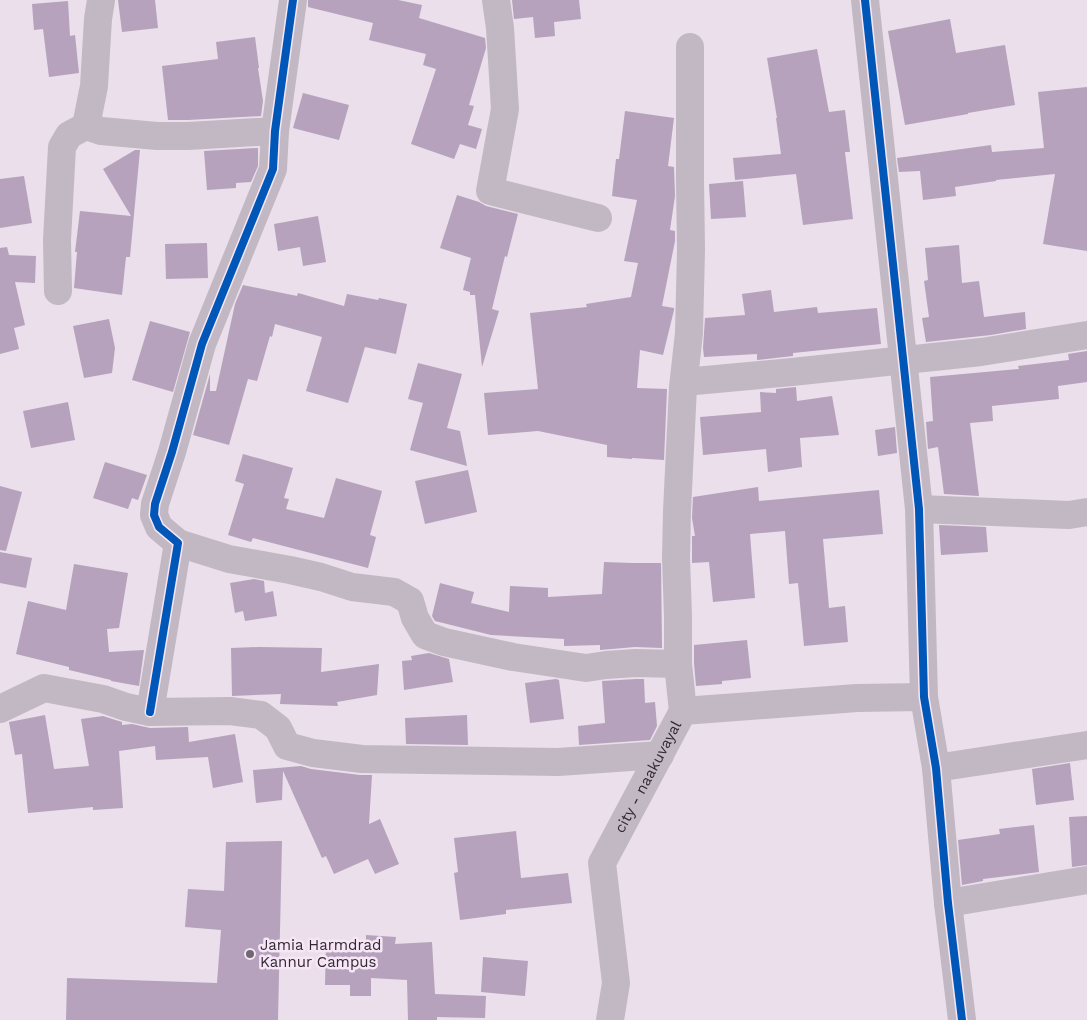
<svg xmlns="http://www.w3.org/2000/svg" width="1087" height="1020" viewBox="0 0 1087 1020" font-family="'Work Sans',sans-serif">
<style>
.building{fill:#b6a2bc}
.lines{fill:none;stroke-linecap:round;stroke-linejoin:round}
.minor{stroke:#c2b8c3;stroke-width:28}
.cycleway-casing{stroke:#f7e7f6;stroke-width:11}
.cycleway{stroke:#0057b8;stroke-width:8}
.poi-dot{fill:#716873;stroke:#f7e7f6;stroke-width:2}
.labels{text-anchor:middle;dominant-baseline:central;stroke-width:5;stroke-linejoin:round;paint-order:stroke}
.street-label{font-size:15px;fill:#302833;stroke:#f7e7f6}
.poi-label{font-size:15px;fill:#302833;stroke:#f7e7f6;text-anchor:start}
</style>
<rect width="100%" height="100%" fill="#eadfea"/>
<g class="building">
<path d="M 118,0 L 155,0 L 158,28 L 122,32 Z"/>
<path d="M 308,0 L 398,0 L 422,5 L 419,18 L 485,38 L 486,48 L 469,105 L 474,106 L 468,125 L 482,129 L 476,149 L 460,144 L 454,159 L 411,144 L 436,69 L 423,65 L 426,54 L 369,40 L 373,23 L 308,7 Z"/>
<path d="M 512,0 L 579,0 L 581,19 L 554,22 L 555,36 L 535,38 L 533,17 L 514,19 Z"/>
<path d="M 68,1 L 70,36 L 75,35 L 79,73 L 49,77 L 43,29 L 34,30 L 32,4 Z"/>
<path d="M 950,19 L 956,53 L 1005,45 L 1015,105 L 968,113 L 968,114 L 905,125 L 888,31 Z"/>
<path d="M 255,37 L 259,68 L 258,68 L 263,101 L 261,116 L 188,120 L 168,120 L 162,66 L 218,59 L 216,42 Z"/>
<path d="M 817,49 L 829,112 L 845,110 L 850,152 L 845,152 L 853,219 L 803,225 L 796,174 L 735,180 L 733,158 L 781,154 L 776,118 L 777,118 L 767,58 Z"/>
<path d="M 1087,87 L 1087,251 L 1043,244 L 1055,174 L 996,180 L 996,181 L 955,187 L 956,196 L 923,200 L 920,171 L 899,172 L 897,158 L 991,145 L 992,152 L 1044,148 L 1038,92 Z"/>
<path d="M 303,93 L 349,105 L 339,140 L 293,128 Z"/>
<path d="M 625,111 L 674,118 L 668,166 L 674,167 L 675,196 L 670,230 L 675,231 L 675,241 L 662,306 L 674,308 L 674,310 L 663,355 L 640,350 L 637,388 L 667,389 L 664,460 L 632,458 L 632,459 L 607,457 L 607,445 L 538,431 L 488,435 L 484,393 L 538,389 L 530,313 L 587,307 L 586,304 L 631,297 L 638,263 L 624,261 L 637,200 L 612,196 L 616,159 L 619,159 Z"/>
<path d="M 258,148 L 258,166 L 251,182 L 236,183 L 236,188 L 207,190 L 204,151 Z"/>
<path d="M 135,150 L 140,150 L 130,257 L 126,257 L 122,295 L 74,288 L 77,252 L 75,252 L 80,211 L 131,216 L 103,169 Z"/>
<path d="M 24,176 L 32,223 L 0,228 L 0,179 Z"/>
<path d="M 743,181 L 746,217 L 711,219 L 709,184 Z"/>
<path d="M 457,195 L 479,202 L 486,206 L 518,214 L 507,257 L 505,256 L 492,309 L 499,311 L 482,367 L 475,295 L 470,295 L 470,292 L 463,290 L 471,258 L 440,248 Z"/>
<path d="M 318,216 L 326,262 L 303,266 L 300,247 L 278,251 L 274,224 Z"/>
<path d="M 207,243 L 208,278 L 166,279 L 165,244 Z"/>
<path d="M 959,245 L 962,283 L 979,281 L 984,317 L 1025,312 L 1026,329 L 991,335 L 926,342 L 922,318 L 929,317 L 924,281 L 928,280 L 925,248 Z"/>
<path d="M 7,247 L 9,255 L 36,256 L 35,283 L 15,282 L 25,325 L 14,328 L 19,349 L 0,354 L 0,248 Z"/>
<path d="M 243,285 L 297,296 L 298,293 L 344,306 L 347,294 L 378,300 L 379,298 L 407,304 L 396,354 L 365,347 L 348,403 L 306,391 L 322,337 L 275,324 L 272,337 L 270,336 L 257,381 L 248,379 L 229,445 L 193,435 L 210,374 L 210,391 L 216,391 L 235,304 Z"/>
<path d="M 771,290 L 774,312 L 817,307 L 818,313 L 877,308 L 881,344 L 793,353 L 793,356 L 757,360 L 757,354 L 704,357 L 703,348 L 705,318 L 745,315 L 742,294 Z"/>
<path d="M 109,319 L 115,348 L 112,373 L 84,378 L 73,326 Z"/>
<path d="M 150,321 L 190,332 L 173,392 L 132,380 Z"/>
<path d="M 1087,351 L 1087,382 L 1058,386 L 1059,399 L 992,406 L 993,421 L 970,423 L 979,496 L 944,494 L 938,447 L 928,449 L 926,422 L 933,421 L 930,377 L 1019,369 L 1018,366 L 1069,360 L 1068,354 Z"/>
<path d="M 418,363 L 462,374 L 447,428 L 460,431 L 467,466 L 410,450 L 423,403 L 408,399 Z"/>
<path d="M 796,387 L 797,401 L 832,396 L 839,435 L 800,438 L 802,467 L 768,472 L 766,449 L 703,455 L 700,417 L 761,412 L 760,392 L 776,393 L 776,389 Z"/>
<path d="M 68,402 L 75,440 L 31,448 L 23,411 Z"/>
<path d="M 895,427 L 897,453 L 878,456 L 875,430 Z"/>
<path d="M 243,454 L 293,468 L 284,498 L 289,499 L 286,509 L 324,518 L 336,478 L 382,491 L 370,535 L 376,537 L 368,568 L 253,538 L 251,542 L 228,535 L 244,484 L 235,481 Z"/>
<path d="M 105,462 L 147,475 L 138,500 L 132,498 L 128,509 L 93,498 Z"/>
<path d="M 468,470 L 477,512 L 425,524 L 415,481 Z"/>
<path d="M 0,486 L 22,492 L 6,551 L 0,550 Z"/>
<path d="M 758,487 L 759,501 L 879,490 L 883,534 L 823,539 L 829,608 L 845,606 L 848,642 L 804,646 L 798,583 L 789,584 L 785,531 L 750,534 L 755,598 L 713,602 L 709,562 L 692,563 L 692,536 L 695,536 L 692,518 L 693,497 Z"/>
<path d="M 939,525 L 986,527 L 988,552 L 941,555 Z"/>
<path d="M 0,552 L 32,558 L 26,588 L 0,583 Z"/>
<path d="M 604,562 L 632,563 L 661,563 L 662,648 L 635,647 L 600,650 L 600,645 L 564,646 L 564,639 L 491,635 L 435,621 L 432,616 L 440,583 L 474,592 L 471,603 L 509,612 L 510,586 L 548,588 L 548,597 L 602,594 Z"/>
<path d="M 74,564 L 128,573 L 119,628 L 107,629 L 109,652 L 144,650 L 139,686 L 111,681 L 111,680 L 69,670 L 69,667 L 16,654 L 28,601 L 66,610 Z"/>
<path d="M 254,579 L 264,581 L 265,593 L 273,591 L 277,616 L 245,621 L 243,611 L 235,613 L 230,583 Z"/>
<path d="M 747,640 L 751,678 L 722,681 L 722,684 L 696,686 L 694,663 L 694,645 Z"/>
<path d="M 259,647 L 322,648 L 321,672 L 379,664 L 377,695 L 337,702 L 338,706 L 280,704 L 281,694 L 232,696 L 231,648 Z"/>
<path d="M 429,653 L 449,659 L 453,682 L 404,690 L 402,661 L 412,660 L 411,656 Z"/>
<path d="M 556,679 L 559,680 L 564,719 L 530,723 L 525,683 Z"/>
<path d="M 636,679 L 644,679 L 645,703 L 655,702 L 657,726 L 650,740 L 579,745 L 578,726 L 605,723 L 602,681 Z"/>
<path d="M 45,715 L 54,769 L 89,766 L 81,719 L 103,716 L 122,722 L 122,725 L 132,724 L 150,728 L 188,727 L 189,742 L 235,734 L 243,782 L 213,788 L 208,757 L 156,760 L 155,746 L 119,751 L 123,808 L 93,810 L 93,807 L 28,813 L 22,754 L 15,755 L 9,722 Z"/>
<path d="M 467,715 L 468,745 L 406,744 L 405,718 Z"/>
<path d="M 1070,763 L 1074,800 L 1036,805 L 1032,769 Z"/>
<path d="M 301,766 L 311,769 L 360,775 L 372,775 L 369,824 L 380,819 L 399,864 L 375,874 L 368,859 L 334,874 L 326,856 L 322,858 L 283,771 L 282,800 L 256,803 L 253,770 Z"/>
<path d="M 1087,816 L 1087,865 L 1072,867 L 1069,817 Z"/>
<path d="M 1034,825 L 1039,872 L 983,879 L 983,881 L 962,885 L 958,840 L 1000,834 L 999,829 Z"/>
<path d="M 516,831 L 521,878 L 568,873 L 572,903 L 506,910 L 506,914 L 460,920 L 454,873 L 458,872 L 454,838 Z"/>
<path d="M 282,841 L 278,1020 L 66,1020 L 67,978 L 217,983 L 221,930 L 185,927 L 188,889 L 224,891 L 226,842 Z"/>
<path d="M 366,935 L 396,937 L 395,944 L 432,942 L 435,994 L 486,996 L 485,1018 L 437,1017 L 437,1020 L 408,1020 L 407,980 L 371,978 L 371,996 L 350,996 L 350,985 L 325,985 L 326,943 L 366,943 Z"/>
<path d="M 483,957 L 528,961 L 525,996 L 481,992 Z"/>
</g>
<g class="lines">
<g class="minor">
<path d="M 496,0 L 500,28 L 505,109 L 490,191 L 598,218"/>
<path d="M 865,0 L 919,509 L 924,697 L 936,768 L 948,903 L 962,1020"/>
<path d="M 86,126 L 94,86 L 98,19 L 101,0"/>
<path d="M 58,291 L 57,240 L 62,147 L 69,135 L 86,126 L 101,131 L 157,136 L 188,136 L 275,131"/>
<path d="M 684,382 L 792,372 L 981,352 L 1087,335"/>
<path d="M 919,509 L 1069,515 L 1087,512"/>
<path d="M 178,543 L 229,559 L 290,570 L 321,577 L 352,587 L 394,592 L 410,601 L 415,618 L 425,635 L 444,642 L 513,657 L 586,668 L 606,665 L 636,663 L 678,664"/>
<path d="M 0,709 L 44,688 L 103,699 L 126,707 L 150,712 L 230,711 L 261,715 L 278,728 L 287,746 L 313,753 L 362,759 L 558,762 L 660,755"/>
<path d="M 683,711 L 678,664 L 678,616 L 676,558 L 677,511 L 683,387 L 689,333 L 691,250 L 690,180 L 690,47"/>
<path d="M 150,712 L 178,543 L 159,527 L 154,515 L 155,504 L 172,452 L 202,344 L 273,169 L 275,131 L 293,0"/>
<path d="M 936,768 L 1087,745"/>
<path d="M 948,903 L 1087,880"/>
<path id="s1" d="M 610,1020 L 616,983 L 602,863 L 683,711 L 857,698 L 924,697"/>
</g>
<g class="cycleway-casing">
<g id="cycleway">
<path d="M 865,0 L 919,509 L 924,697 L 936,768 L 948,903 L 962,1020"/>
<path d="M 150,712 L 178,543 L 159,527 L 154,515 L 155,504 L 172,452 L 202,344 L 273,169 L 275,131 L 293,0"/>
</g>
</g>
<use href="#cycleway" class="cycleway"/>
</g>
<circle class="poi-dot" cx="250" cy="954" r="5"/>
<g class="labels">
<g class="street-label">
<text stroke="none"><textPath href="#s1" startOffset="256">city - naakuvayal</textPath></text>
</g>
<g class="poi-label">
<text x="260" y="945">Jamia Harmdrad<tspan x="260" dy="17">Kannur Campus</tspan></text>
</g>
</g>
</svg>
